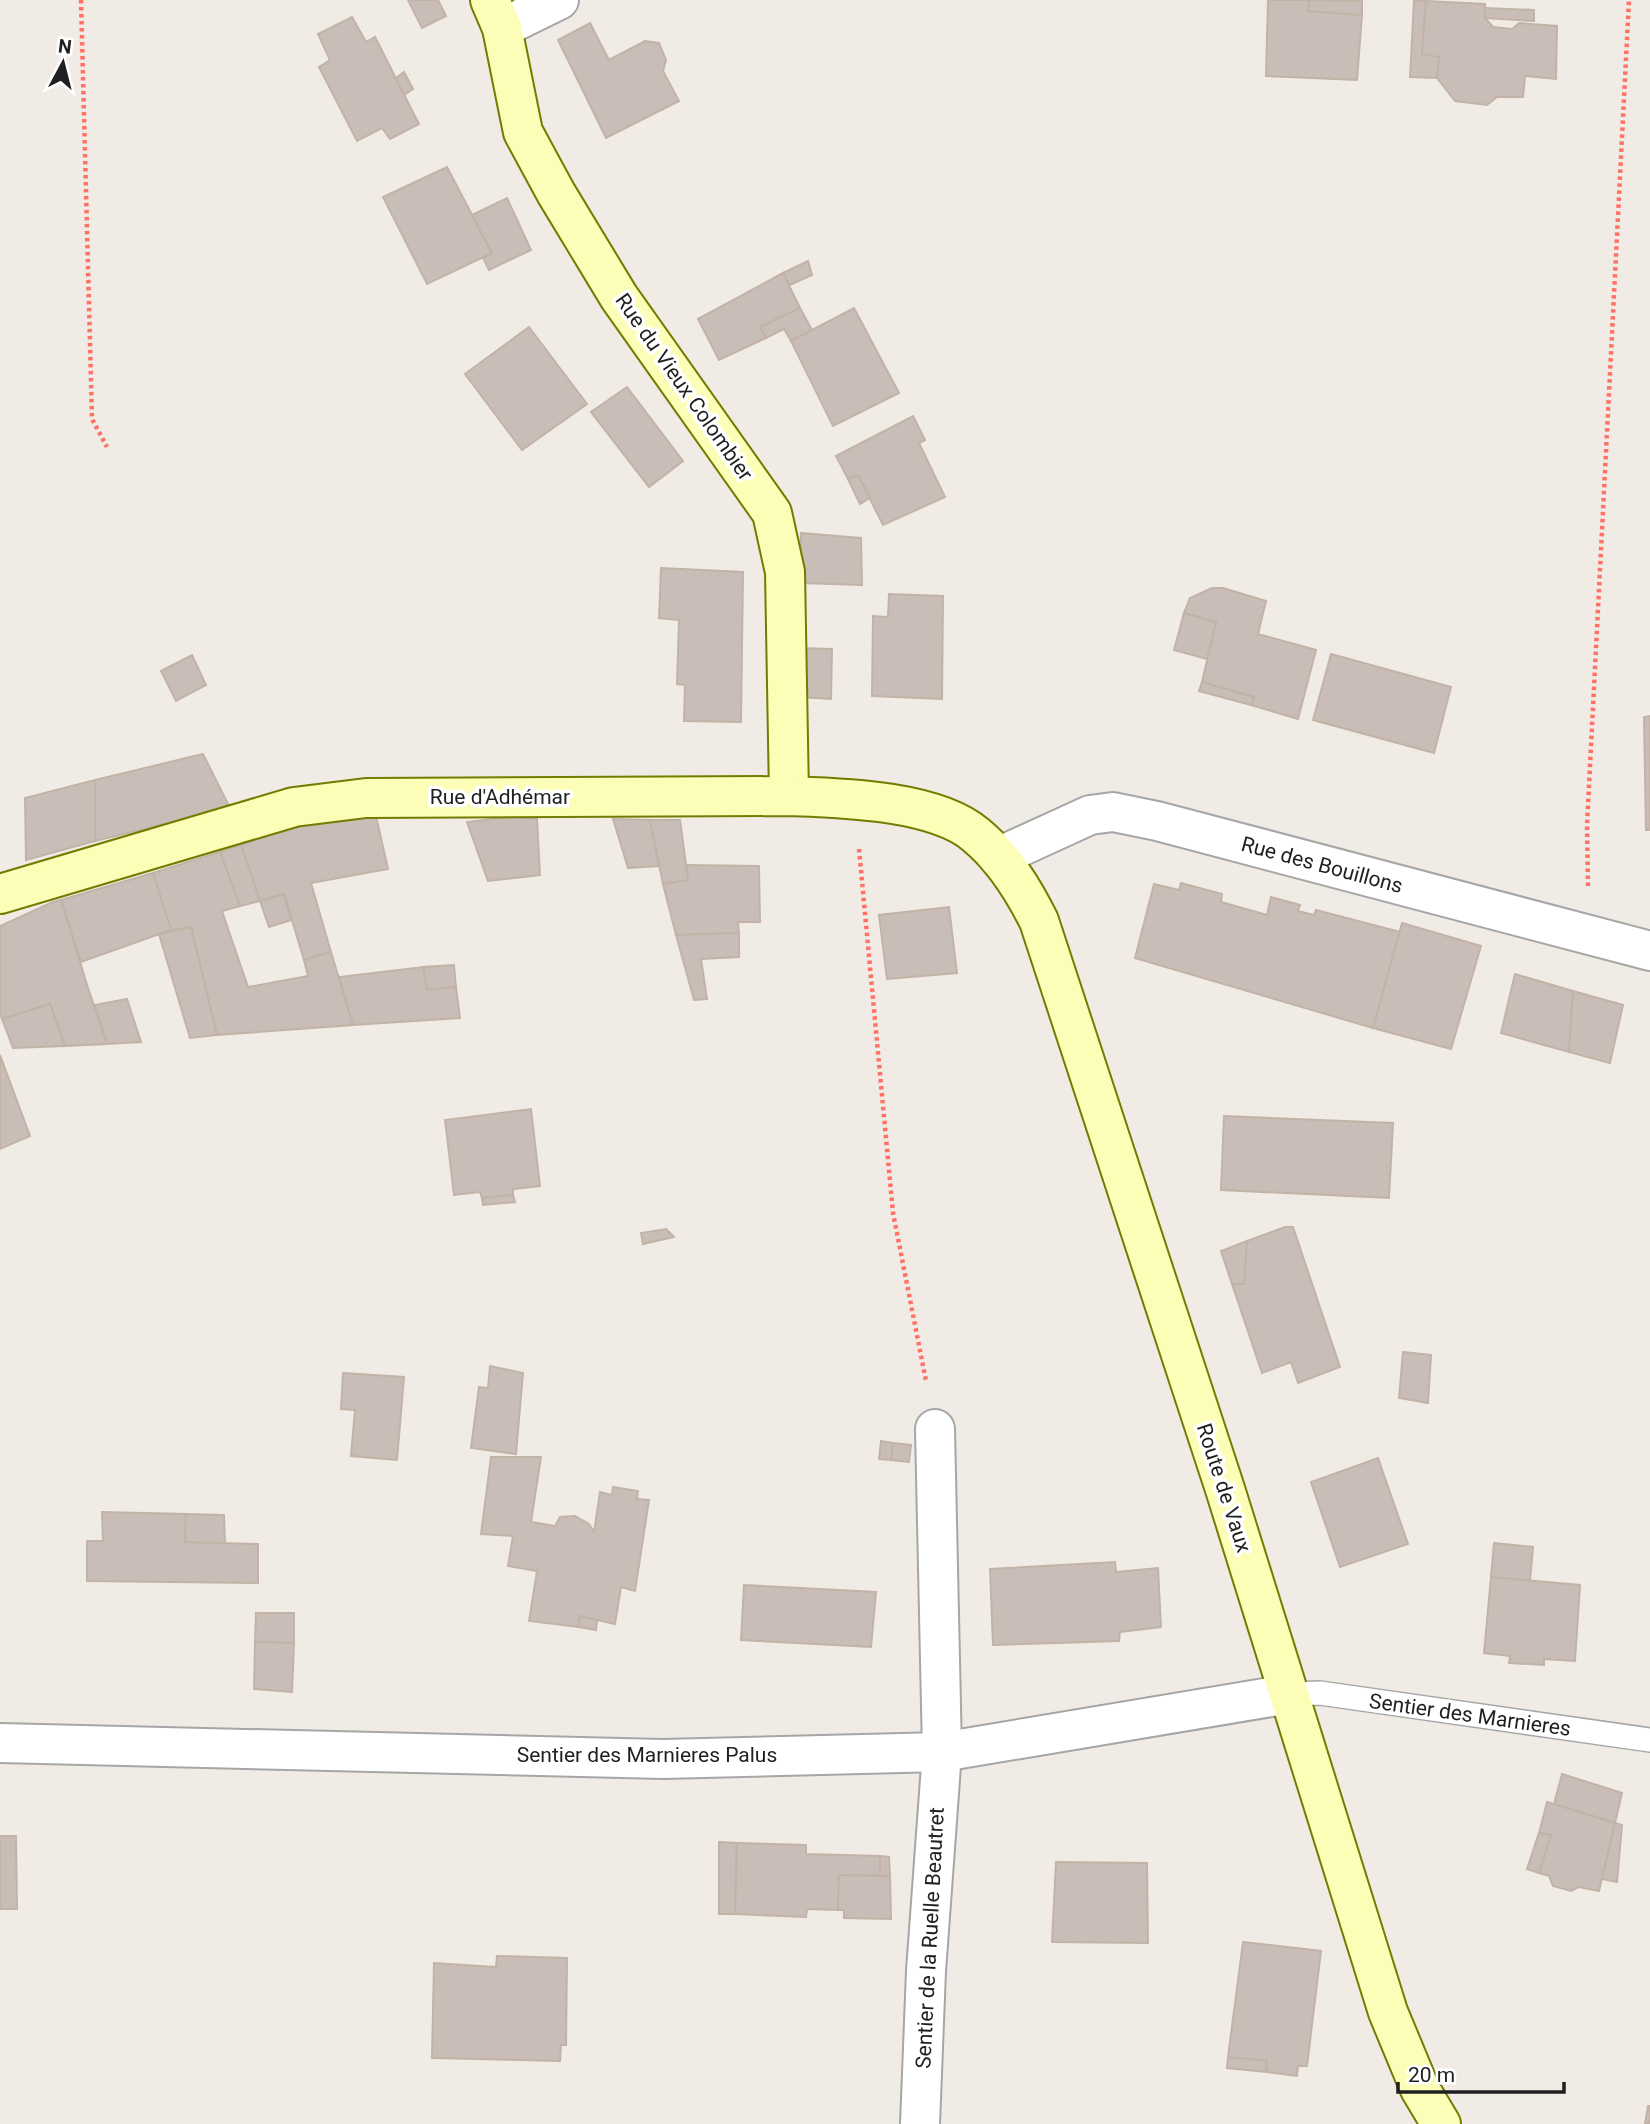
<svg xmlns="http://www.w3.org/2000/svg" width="1650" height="2124" viewBox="0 0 1650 2124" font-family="Roboto,sans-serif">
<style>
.building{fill:#c8beb7;stroke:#c3b2a6;stroke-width:2}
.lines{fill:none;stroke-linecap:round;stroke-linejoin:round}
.lane-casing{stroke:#a6a6a6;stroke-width:26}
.street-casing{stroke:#a6a6a6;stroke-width:42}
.secondary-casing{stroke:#737c00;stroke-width:42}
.path{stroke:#ff7167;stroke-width:4.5;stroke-dasharray:3.5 3.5;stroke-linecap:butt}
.lane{stroke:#fff;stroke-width:23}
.street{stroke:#fff;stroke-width:38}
.secondary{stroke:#fcfdb6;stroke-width:38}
.labels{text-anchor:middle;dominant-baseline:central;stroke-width:7;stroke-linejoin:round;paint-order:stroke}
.street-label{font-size:21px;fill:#1f1f1f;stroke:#fff}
</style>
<rect width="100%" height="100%" fill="#f0ece5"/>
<g class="building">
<path d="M 408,0 L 438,0 L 446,16 L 422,28 Z"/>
<path d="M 1268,0 L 1309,0 L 1308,11 L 1362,15 L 1357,80 L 1266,76 Z"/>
<path d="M 1309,0 L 1362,1 L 1362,15 L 1308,11 Z"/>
<path d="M 1414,1 L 1426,1 L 1422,54 L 1439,57 L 1437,78 L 1410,77 Z"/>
<path d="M 1426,1 L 1485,4 L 1485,18 L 1493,27 L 1512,29 L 1519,23 L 1557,26 L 1556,79 L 1525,76 L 1523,97 L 1497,97 L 1487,105 L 1455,101 L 1437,78 L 1439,57 L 1422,54 Z"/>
<path d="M 1485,8 L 1534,10 L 1534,21 L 1485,18 Z"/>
<path d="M 352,17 L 366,42 L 375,37 L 419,124 L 390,139 L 382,128 L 357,141 L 319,67 L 330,60 L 318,34 Z"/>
<path d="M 590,23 L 609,60 L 645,41 L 659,43 L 666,60 L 663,71 L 679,101 L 606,138 L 558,40 Z"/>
<path d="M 404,72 L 413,89 L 404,95 L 396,78 Z"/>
<path d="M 447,167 L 492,253 L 427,284 L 383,197 Z"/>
<path d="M 507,198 L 531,250 L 489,270 L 483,258 L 492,253 L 472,215 Z"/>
<path d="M 808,261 L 812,275 L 790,285 L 783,273 Z"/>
<path d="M 783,273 L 800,308 L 760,327 L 766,338 L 719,360 L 698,319 Z"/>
<path d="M 800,308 L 812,330 L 791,341 L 784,329 L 766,338 L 760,327 Z"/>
<path d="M 854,308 L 899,393 L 833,426 L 791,341 Z"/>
<path d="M 529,327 L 587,404 L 522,450 L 465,374 Z"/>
<path d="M 627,387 L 683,461 L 649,487 L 591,412 Z"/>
<path d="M 913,416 L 925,440 L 919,443 L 945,497 L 883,525 L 858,475 L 848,479 L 836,456 Z"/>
<path d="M 858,475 L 870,498 L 860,504 L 848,479 Z"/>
<path d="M 801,533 L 861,538 L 862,585 L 800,583 Z"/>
<path d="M 661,568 L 743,572 L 741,722 L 684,721 L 685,685 L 677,684 L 679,620 L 659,618 Z"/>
<path d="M 1212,588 L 1223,588 L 1266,601 L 1258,634 L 1316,650 L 1298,719 L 1251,705 L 1254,697 L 1202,682 L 1216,622 L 1184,613 L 1190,598 Z"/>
<path d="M 889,594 L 943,596 L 942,699 L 872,696 L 873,616 L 888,617 Z"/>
<path d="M 1184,613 L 1216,622 L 1207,659 L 1174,650 Z"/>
<path d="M 799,648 L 832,649 L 831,699 L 799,697 Z"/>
<path d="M 1331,654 L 1451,687 L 1434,753 L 1313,720 Z"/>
<path d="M 192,655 L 206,685 L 176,701 L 161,671 Z"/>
<path d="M 1202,682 L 1254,697 L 1251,705 L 1199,691 Z"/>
<path d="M 1650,716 L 1650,830 L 1646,830 L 1644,717 Z"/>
<path d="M 203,754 L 230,808 L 95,841 L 95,780 Z"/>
<path d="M 95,780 L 95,841 L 26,860 L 25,798 Z"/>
<path d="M 376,816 L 388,869 L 311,883 L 331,952 L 304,960 L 284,894 L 260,901 L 241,845 L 309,823 Z"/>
<path d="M 510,817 L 537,819 L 540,875 L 488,881 L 467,822 Z"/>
<path d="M 613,819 L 650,820 L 659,866 L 628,868 Z"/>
<path d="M 650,820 L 680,820 L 688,880 L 663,884 Z"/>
<path d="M 241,845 L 260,901 L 240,906 L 220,852 Z"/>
<path d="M 220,852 L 240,906 L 222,911 L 248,987 L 308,976 L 304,960 L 331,952 L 353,1025 L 217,1035 L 191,927 L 171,930 L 153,873 Z"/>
<path d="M 686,865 L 759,866 L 760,922 L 738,922 L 739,933 L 676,935 L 663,884 L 688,880 Z"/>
<path d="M 153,873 L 171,930 L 81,962 L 61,900 Z"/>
<path d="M 1181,883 L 1222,894 L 1221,902 L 1267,915 L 1271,897 L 1300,905 L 1298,911 L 1314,915 L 1316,910 L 1400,932 L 1373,1028 L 1135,958 L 1154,884 L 1179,890 Z"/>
<path d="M 284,894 L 291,920 L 269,927 L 260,901 Z"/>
<path d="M 61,900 L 88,988 L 107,1044 L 65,1046 L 50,1004 L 2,1019 L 0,1013 L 0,926 L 53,902 Z"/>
<path d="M 949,907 L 957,973 L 887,979 L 879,915 Z"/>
<path d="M 1402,923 L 1481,946 L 1451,1049 L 1373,1028 Z"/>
<path d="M 191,927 L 217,1035 L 190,1038 L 159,934 Z"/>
<path d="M 739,933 L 739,957 L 701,959 L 707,999 L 694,1000 L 676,935 Z"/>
<path d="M 454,965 L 456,987 L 427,990 L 423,967 Z"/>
<path d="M 423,967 L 427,990 L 456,987 L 460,1018 L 353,1025 L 339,977 Z"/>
<path d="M 1515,974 L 1573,991 L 1569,1052 L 1501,1033 Z"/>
<path d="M 1573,991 L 1623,1005 L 1610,1063 L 1569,1052 Z"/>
<path d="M 127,999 L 141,1042 L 107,1044 L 95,1005 Z"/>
<path d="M 50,1004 L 65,1046 L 13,1048 L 2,1019 Z"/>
<path d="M 0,1055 L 30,1136 L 0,1149 Z"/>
<path d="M 531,1109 L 540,1186 L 513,1189 L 513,1195 L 482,1198 L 480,1192 L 454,1195 L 445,1120 Z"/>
<path d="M 1224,1116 L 1393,1123 L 1389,1198 L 1221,1190 Z"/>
<path d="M 513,1195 L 515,1202 L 483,1205 L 482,1198 Z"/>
<path d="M 1285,1227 L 1293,1227 L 1340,1367 L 1298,1383 L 1291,1362 L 1262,1373 L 1232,1284 L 1244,1284 L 1247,1241 Z"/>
<path d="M 666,1229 L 674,1237 L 643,1244 L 641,1233 Z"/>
<path d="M 1247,1241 L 1244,1284 L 1232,1284 L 1221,1251 Z"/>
<path d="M 1403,1352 L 1431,1355 L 1428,1403 L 1399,1398 Z"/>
<path d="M 490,1366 L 523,1373 L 516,1454 L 471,1448 L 479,1387 L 488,1388 Z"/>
<path d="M 343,1373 L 404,1377 L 397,1460 L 351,1456 L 355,1410 L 341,1409 Z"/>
<path d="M 881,1441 L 893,1443 L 891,1460 L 879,1459 Z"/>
<path d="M 893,1443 L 911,1445 L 909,1462 L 891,1460 Z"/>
<path d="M 491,1457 L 541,1457 L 531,1522 L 555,1526 L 560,1517 L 575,1516 L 589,1524 L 594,1532 L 600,1492 L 612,1495 L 613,1487 L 638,1491 L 637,1499 L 649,1500 L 635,1591 L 621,1587 L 615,1624 L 580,1616 L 578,1627 L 529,1621 L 537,1571 L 508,1566 L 513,1536 L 481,1534 Z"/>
<path d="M 1378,1458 L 1408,1544 L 1340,1567 L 1311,1482 Z"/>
<path d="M 102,1512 L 186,1514 L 185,1542 L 258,1544 L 258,1583 L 87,1581 L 87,1541 L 103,1541 Z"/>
<path d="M 186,1514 L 224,1515 L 225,1543 L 185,1542 Z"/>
<path d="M 1494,1543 L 1533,1547 L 1530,1581 L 1491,1577 Z"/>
<path d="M 1115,1562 L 1116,1572 L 1158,1568 L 1161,1627 L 1120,1632 L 1119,1641 L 993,1645 L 990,1569 Z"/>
<path d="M 1491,1577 L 1580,1585 L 1575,1661 L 1544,1659 L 1544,1665 L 1509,1663 L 1510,1656 L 1484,1653 Z"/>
<path d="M 744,1585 L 876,1592 L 871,1647 L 741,1640 Z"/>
<path d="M 256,1613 L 294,1613 L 294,1643 L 255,1642 Z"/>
<path d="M 580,1616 L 597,1620 L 596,1630 L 578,1627 Z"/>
<path d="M 255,1642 L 294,1643 L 292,1692 L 254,1689 Z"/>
<path d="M 1562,1774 L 1622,1793 L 1615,1823 L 1554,1804 Z"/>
<path d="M 1547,1802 L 1615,1823 L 1599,1891 L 1579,1887 L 1571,1891 L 1553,1886 L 1549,1876 L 1539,1873 L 1551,1835 L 1539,1833 Z"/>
<path d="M 1615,1823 L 1622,1825 L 1617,1882 L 1602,1879 Z"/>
<path d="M 1539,1833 L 1551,1835 L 1539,1873 L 1527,1869 Z"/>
<path d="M 0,1836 L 16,1836 L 17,1909 L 0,1909 Z"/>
<path d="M 719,1842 L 737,1843 L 735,1914 L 719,1914 Z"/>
<path d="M 737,1843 L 806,1845 L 806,1854 L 880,1856 L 880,1876 L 839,1875 L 838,1910 L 807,1909 L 806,1917 L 735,1914 Z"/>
<path d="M 880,1856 L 889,1857 L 890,1876 L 880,1876 Z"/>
<path d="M 1056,1862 L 1147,1863 L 1148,1943 L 1052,1942 Z"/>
<path d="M 839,1875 L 890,1876 L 891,1919 L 844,1918 L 844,1910 L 838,1910 Z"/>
<path d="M 1243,1942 L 1321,1951 L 1307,2066 L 1298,2066 L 1297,2076 L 1266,2072 L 1267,2061 L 1228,2057 Z"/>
<path d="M 497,1956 L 567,1958 L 566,2045 L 561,2045 L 560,2061 L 432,2058 L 434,1963 L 496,1967 Z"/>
<path d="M 1228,2057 L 1267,2061 L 1266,2072 L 1227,2068 Z"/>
<path d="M 1648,2106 L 1650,2106 L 1650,2124 L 1645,2124 Z"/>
</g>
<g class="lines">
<g class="lane-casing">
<path id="lane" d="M 1289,1694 L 1320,1693 L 1650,1740"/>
</g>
<g class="street-casing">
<g id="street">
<path d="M 502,28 L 559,0"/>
<path d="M 998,857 L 1090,815 L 1113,812 L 1157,821 L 1650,951"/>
<path d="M 0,1743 L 663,1759 L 942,1752 L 1289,1694"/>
<path d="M 920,2124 L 926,1971 L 942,1752 L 935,1429"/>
</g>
</g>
<g class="secondary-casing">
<g id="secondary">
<path d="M 490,0 L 502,28 L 523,132 L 556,193 L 619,297 L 772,513 L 785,572 L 789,796"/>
<path d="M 0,894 L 294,807 L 366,798 L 789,796 C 842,798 935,800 976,835 C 1004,858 1023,889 1039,921 L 1225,1489 L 1388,2012 L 1420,2089 L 1441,2124"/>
</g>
</g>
<g class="path">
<path d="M 81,0 L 92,419 L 107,447"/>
<path d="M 859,849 L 893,1213 L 926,1381"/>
<path d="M 1588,886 L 1587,825 L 1629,0"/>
</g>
<use href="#lane" class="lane"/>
<use href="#street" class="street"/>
<use href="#secondary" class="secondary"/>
</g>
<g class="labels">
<g class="street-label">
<text transform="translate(684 387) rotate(55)">Rue du Vieux Colombier</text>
<text x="500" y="797">Rue d'Adhémar</text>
<text transform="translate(1322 865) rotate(15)">Rue des Bouillons</text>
<text transform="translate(1224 1488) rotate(72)">Route de Vaux</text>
<text transform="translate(1470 1715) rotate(8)">Sentier des Marnieres</text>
<text x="647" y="1755">Sentier des Marnieres Palus</text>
<text transform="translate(930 1938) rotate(-87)">Sentier de la Ruelle Beautret</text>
</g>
</g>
<g transform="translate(63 63) rotate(7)" stroke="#ffffff" stroke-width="5" paint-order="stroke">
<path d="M0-5L12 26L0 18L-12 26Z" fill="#1f1f1f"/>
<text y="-10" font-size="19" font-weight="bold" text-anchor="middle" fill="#1f1f1f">N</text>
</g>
<path d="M1398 2082v10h166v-10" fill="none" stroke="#1f1f1f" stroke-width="3.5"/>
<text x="1408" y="2082" font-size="21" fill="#1f1f1f" stroke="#ffffff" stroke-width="5" paint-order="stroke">20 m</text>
</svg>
